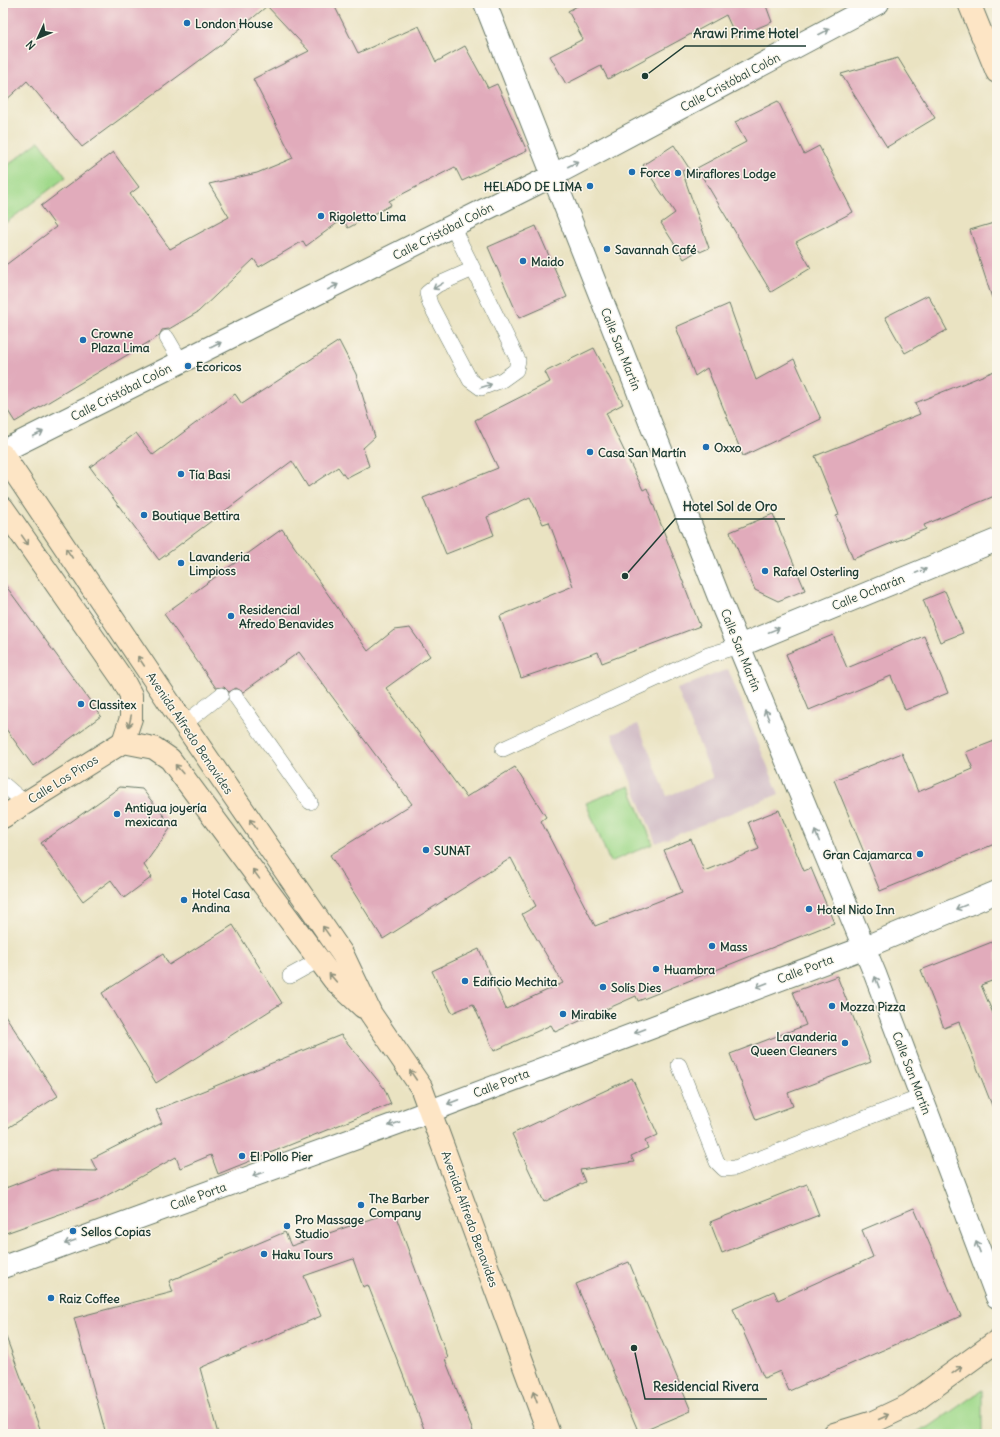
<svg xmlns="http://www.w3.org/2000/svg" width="1000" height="1437" viewBox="0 0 1000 1437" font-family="Delius,sans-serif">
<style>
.industrial{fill:#d2bdc6}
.green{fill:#a0d98b;stroke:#608b60}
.building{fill:#e1abbb}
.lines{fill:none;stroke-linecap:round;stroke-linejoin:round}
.lane-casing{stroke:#676;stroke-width:16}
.street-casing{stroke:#676;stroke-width:24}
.secondary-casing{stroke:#676;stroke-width:24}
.lane{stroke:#fff;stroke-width:15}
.street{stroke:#fff;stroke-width:22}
.secondary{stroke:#fde5c5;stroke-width:22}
.oneway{stroke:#8f9e9a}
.oneway2{stroke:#8e917c}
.poi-dot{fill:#1f6fb2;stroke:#fbf7ec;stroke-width:1.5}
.labels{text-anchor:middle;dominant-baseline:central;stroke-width:3;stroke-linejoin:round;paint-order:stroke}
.poi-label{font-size:12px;font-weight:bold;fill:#1f3d34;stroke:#fbf7ec;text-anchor:start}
.street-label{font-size:12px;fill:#1f3d34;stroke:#fbf7ec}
.leader{fill:none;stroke:#1f3d34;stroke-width:1.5}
.callout-dot{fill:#1f3d34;stroke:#fbf7ec;stroke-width:1.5}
.callout-label{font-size:13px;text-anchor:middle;font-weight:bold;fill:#1f3d34;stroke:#fbf7ec;stroke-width:3;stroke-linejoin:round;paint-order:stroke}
</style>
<rect width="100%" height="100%" fill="#fbf7ec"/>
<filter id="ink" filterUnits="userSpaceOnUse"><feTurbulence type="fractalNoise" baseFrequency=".025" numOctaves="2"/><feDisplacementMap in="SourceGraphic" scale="8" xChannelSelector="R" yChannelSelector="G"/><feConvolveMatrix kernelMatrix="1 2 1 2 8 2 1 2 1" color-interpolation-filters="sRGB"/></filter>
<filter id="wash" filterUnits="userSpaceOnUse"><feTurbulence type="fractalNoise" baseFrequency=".012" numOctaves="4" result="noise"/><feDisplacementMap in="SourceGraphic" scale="16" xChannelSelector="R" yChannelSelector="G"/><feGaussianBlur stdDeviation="0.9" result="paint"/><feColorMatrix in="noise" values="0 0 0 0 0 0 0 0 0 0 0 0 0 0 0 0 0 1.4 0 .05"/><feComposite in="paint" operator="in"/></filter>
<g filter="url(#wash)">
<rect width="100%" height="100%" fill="#eae3c2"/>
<path class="industrial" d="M 728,669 L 779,794 L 656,843 L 612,734 L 638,724 L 667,796 L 713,778 L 677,689 Z"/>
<g class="green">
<path d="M 39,141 L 66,177 L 3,225 L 3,169 Z"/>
<path d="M 629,786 L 653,844 L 610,862 L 586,803 Z"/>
<path d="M 982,1390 L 982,1434 L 910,1434 L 929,1427 Z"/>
</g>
<g id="blocks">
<g class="building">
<path d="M 3,3 L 333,3 L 358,53 L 419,26 L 436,62 L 465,46 L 488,88 L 497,84 L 527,151 L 462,181 L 455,167 L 389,201 L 391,205 L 348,228 L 343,219 L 306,246 L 303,241 L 259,267 L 254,259 L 198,312 L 169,329 L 162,330 L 159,336 L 15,422 L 3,403 L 3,267 L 56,227 L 41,206 L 113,152 L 139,187 L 130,194 L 170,249 L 229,217 L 209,184 L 257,173 L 293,158 L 253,79 L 309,51 L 267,6 L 222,44 L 82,147 L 27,81 L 3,103 Z"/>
<path d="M 583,3 L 765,3 L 772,22 L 736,37 L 726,15 L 608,79 L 601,66 L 566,84 L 550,56 L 583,39 L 568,11 Z"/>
<path d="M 898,58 L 935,118 L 887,147 L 841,74 Z"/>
<path d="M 778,101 L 804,154 L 819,146 L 853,212 L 796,242 L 811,268 L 771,292 L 697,168 L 746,142 L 735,122 Z"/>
<path d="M 674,145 L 689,168 L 682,171 L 709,248 L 700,252 L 699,250 L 684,259 L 661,223 L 675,213 L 643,165 Z"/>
<path d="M 997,222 L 997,298 L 992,298 L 970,230 Z"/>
<path d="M 536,226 L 567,297 L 519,318 L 488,247 Z"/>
<path d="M 928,295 L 947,330 L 905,353 L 885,317 Z"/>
<path d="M 729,304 L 756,380 L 794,359 L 821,419 L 743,456 L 707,368 L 695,376 L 676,327 Z"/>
<path d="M 339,341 L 356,374 L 375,437 L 363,448 L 369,466 L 346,478 L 338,467 L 308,487 L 292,461 L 159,560 L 90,467 L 136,433 L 153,455 L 235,394 L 242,404 Z"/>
<path d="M 594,348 L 623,404 L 606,413 L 643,490 L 647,488 L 700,626 L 602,663 L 598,652 L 521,678 L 500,616 L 573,586 L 549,522 L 543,524 L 530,497 L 487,517 L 494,535 L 446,554 L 423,498 L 498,468 L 475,420 L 550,382 L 545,372 Z"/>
<path d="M 997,370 L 997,495 L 924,525 L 926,529 L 853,559 L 836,516 L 839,515 L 815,456 L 920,414 L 915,403 Z"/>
<path d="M 773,514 L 805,590 L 778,601 L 755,590 L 730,532 Z"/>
<path d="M 282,529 L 368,651 L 394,630 L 410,628 L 430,656 L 386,688 L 466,797 L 515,767 L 546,817 L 541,821 L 595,926 L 682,892 L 664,850 L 691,839 L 704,871 L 759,849 L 748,822 L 779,810 L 804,871 L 811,868 L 834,923 L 638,1001 L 636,996 L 555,1032 L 551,1025 L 494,1051 L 473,1004 L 452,1013 L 432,971 L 479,949 L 506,1009 L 563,983 L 522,914 L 536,906 L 511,858 L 383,939 L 330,855 L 412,804 L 299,652 L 243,692 L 236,688 L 229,692 L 224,687 L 216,688 L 164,614 Z"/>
<path d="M 3,582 L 101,716 L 33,766 L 3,725 Z"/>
<path d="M 945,591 L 963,633 L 940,642 L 923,600 Z"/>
<path d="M 833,635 L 847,668 L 924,636 L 948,693 L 905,710 L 891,676 L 809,710 L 786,654 Z"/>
<path d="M 997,740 L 997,843 L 880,891 L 834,780 L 902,753 L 918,792 L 973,769 L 966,752 Z"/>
<path d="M 120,787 L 142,789 L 172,826 L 144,865 L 152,877 L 124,898 L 111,880 L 83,901 L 41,843 Z"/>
<path d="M 233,925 L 282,1003 L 156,1083 L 102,993 L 163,954 L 169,965 Z"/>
<path d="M 997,940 L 997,979 L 981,985 L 997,1023 L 997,1113 L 995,1113 L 959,1022 L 944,1028 L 921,970 Z"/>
<path d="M 837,976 L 871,1062 L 788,1093 L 793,1106 L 756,1120 L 730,1054 L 806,1025 L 793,992 Z"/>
<path d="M 3,1012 L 58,1096 L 3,1131 Z"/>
<path d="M 341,1035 L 384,1088 L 391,1104 L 218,1174 L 211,1155 L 180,1168 L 176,1157 L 97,1201 L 3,1234 L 3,1189 L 52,1170 L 97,1171 L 91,1159 L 162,1123 L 156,1110 Z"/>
<path d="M 632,1078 L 658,1135 L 645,1141 L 648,1148 L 631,1156 L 634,1162 L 580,1170 L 585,1182 L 544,1202 L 512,1134 Z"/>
<path d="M 807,1184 L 819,1215 L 722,1253 L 710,1222 Z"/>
<path d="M 914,1208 L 961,1316 L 789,1391 L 780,1371 L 764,1378 L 733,1309 L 774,1291 L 778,1300 L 873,1257 L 862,1230 Z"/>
<path d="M 394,1211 L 448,1358 L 445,1359 L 474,1434 L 426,1434 L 368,1285 L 363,1287 L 353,1259 L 304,1276 L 321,1316 L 200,1368 L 218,1434 L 106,1434 L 74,1318 L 173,1292 L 169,1281 L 285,1232 L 291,1246 Z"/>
<path d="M 629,1262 L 691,1411 L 639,1433 L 576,1284 Z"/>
<path d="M 3,1337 L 6,1337 L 42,1434 L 3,1434 Z"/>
</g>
</g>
</g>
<g filter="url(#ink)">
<use href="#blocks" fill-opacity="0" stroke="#676" stroke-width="1"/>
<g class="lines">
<g class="lane-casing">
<g id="lane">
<path d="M 452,226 L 518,360 L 516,370 L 502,380 L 481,388 L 470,380 L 430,304 L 427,293 L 437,285 L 473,269"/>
<path d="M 167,338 L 181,362"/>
<path d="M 236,697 L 310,802"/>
<path d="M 184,724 L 221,695"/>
<path d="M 503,749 L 708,655 L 739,646"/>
<path d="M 3,784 L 25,803"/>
<path d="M 290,976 L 319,960"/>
<path d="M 679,1065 L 717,1162 L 724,1169 L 735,1168 L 921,1097"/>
</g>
</g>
<g class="street-casing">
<g id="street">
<path d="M 485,3 L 724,610 L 875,974 L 997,1297"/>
<path d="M 3,451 L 552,176 L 878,3"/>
<path d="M 739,646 L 997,540"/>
<path d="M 3,1267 L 409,1119 L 863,948 L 997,892"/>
</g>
</g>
<g class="secondary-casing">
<g id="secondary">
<path d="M 969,3 L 997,72"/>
<path d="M 3,455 L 171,705 L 343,955 L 371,1014 L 421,1087 L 549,1434"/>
<path d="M 3,508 L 123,680 L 131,695 L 131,718 L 123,742"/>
<path d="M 123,742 L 154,748 L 170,759 L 334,980 L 363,1007"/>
<path d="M 3,817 L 123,742"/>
<path d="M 834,1434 L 873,1422 L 909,1405 L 997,1341"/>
</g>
</g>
<use href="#lane" class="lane"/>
<use href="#street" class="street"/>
<use href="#secondary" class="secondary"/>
</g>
<defs><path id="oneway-shaft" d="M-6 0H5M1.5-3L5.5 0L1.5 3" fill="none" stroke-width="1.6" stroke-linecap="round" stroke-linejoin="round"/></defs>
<g class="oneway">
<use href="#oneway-shaft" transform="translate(824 32) rotate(-28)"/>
<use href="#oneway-shaft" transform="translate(573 164) rotate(-27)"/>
<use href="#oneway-shaft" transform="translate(438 286) rotate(149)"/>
<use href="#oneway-shaft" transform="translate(333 287) rotate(-27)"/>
<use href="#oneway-shaft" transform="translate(216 345) rotate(-27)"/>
<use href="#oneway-shaft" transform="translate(486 386) rotate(-18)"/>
<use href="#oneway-shaft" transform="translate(38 434) rotate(-27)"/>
<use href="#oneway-shaft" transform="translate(921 571) rotate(-22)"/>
<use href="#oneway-shaft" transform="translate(774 630) rotate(-22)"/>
<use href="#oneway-shaft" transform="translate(767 715) rotate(-112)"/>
<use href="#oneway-shaft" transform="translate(817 836) rotate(-112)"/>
<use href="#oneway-shaft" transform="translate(961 907) rotate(158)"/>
<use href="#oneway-shaft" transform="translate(877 982) rotate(-111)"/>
<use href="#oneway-shaft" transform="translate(762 985) rotate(159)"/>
<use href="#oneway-shaft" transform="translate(640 1031) rotate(159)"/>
<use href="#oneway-shaft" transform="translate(453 1102) rotate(159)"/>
<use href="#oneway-shaft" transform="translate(394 1124) rotate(160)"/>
<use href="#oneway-shaft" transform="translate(258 1174) rotate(160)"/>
<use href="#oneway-shaft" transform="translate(70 1242) rotate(160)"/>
<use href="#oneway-shaft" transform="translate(978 1247) rotate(-111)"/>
</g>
<g class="oneway2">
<use href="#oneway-shaft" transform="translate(25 540) rotate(55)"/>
<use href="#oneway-shaft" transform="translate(69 553) rotate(-124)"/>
<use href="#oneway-shaft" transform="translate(141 661) rotate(-124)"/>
<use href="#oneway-shaft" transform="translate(130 721) rotate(102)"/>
<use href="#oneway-shaft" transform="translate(179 769) rotate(-130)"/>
<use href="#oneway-shaft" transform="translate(253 824) rotate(-125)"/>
<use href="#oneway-shaft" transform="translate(256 874) rotate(-126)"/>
<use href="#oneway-shaft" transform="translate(326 931) rotate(-125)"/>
<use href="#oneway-shaft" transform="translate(333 978) rotate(-131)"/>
<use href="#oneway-shaft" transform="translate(413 1075) rotate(-124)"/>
<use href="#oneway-shaft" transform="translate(957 1370) rotate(-36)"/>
<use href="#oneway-shaft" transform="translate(535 1397) rotate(-110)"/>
<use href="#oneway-shaft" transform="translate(884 1417) rotate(-24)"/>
</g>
</g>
<g class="poi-dot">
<circle cx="187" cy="23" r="4"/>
<circle cx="632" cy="172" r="4"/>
<circle cx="678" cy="173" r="4"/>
<circle cx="590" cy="186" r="4"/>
<circle cx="321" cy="216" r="4"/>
<circle cx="607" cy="249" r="4"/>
<circle cx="523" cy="261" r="4"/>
<circle cx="83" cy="340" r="4"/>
<circle cx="188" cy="366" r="4"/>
<circle cx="706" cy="447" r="4"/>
<circle cx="590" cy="452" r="4"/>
<circle cx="181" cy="474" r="4"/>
<circle cx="144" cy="515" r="4"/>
<circle cx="181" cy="563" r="4"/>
<circle cx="765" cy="571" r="4"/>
<circle cx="231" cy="616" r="4"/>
<circle cx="81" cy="704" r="4"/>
<circle cx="117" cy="814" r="4"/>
<circle cx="426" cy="850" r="4"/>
<circle cx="920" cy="854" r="4"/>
<circle cx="184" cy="900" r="4"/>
<circle cx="809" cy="909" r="4"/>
<circle cx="712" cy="946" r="4"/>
<circle cx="656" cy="969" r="4"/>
<circle cx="465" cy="981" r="4"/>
<circle cx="603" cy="987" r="4"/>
<circle cx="832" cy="1006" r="4"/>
<circle cx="563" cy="1014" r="4"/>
<circle cx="845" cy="1043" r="4"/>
<circle cx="242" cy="1156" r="4"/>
<circle cx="361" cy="1205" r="4"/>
<circle cx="287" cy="1226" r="4"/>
<circle cx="73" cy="1231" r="4"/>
<circle cx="264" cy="1254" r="4"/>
<circle cx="51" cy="1298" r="4"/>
</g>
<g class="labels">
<g class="poi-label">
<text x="195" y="23">London House</text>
<text x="640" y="172">Force</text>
<text x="686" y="173">Miraflores Lodge</text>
<text x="582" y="186" text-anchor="end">HELADO DE LIMA</text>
<text x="329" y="216">Rigoletto Lima</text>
<text x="615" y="249">Savannah Café</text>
<text x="531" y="261">Maido</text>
<text x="91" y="333">Crowne<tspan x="91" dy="14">Plaza Lima</tspan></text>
<text x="196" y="366">Ecoricos</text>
<text x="714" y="447">Oxxo</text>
<text x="598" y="452">Casa San Martín</text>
<text x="189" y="474">Tía Basi</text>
<text x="152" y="515">Boutique Bettira</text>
<text x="189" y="556">Lavanderia<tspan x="189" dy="14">Limpioss</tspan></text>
<text x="773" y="571">Rafael Osterling</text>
<text x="239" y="609">Residencial<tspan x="239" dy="14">Afredo Benavides</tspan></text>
<text x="89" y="704">Classitex</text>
<text x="125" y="807">Antigua joyería<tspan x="125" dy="14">mexicana</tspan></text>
<text x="434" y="850">SUNAT</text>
<text x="912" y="854" text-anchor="end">Gran Cajamarca</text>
<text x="192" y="893">Hotel Casa<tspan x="192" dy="14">Andina</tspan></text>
<text x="817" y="909">Hotel Nido Inn</text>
<text x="720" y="946">Mass</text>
<text x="664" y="969">Huambra</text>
<text x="473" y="981">Edificio Mechita</text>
<text x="611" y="987">Solís Dies</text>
<text x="840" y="1006">Mozza Pizza</text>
<text x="571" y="1014">Mirabike</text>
<text x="837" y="1036" text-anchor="end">Lavanderia<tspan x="837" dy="14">Queen Cleaners</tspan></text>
<text x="250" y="1156">El Pollo Pier</text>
<text x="369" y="1198">The Barber<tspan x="369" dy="14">Company</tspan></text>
<text x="295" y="1219">Pro Massage<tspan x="295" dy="14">Studio</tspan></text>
<text x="81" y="1231">Sellos Copias</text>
<text x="272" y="1254">Haku Tours</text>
<text x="59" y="1298">Raiz Coffee</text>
</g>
<g class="street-label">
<text transform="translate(730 82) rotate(-28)">Calle Cristóbal Colón</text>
<text transform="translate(443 231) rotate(-27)">Calle Cristóbal Colón</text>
<text transform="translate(621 349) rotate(68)">Calle San Martín</text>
<text transform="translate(121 392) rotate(-27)">Calle Cristóbal Colón</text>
<text transform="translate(868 592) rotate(-22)">Calle Ocharán</text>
<text transform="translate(741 650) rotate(68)">Calle San Martín</text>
<text transform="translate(190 733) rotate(56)">Avenida Alfredo Benavides</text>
<text transform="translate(63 779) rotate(-32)">Calle Los Pinos</text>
<text transform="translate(805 969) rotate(-21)">Calle Porta</text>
<text transform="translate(912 1073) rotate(69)">Calle San Martín</text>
<text transform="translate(501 1083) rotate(-21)">Calle Porta</text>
<text transform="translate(198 1196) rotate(-20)">Calle Porta</text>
<text transform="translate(470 1219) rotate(70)">Avenida Alfredo Benavides</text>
</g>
</g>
<path class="leader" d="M645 76L685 46H806M625 576L675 519H785M634 1348L645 1399H767"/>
<g class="callout-dot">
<circle cx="645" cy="76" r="4"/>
<circle cx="625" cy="576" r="4"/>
<circle cx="634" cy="1348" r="4"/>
</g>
<g class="callout-label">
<text x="746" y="38">Arawi Prime Hotel</text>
<text x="730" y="511">Hotel Sol de Oro</text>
<text x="706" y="1391">Residencial Rivera</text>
</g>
<rect width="1000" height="1437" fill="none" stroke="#fbf7ec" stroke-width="16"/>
<g transform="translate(38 38) rotate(226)" stroke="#fbf7ec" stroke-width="3" paint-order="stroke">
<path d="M0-3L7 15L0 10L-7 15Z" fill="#1f3d34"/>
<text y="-6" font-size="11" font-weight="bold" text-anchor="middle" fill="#1f3d34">N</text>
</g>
</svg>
